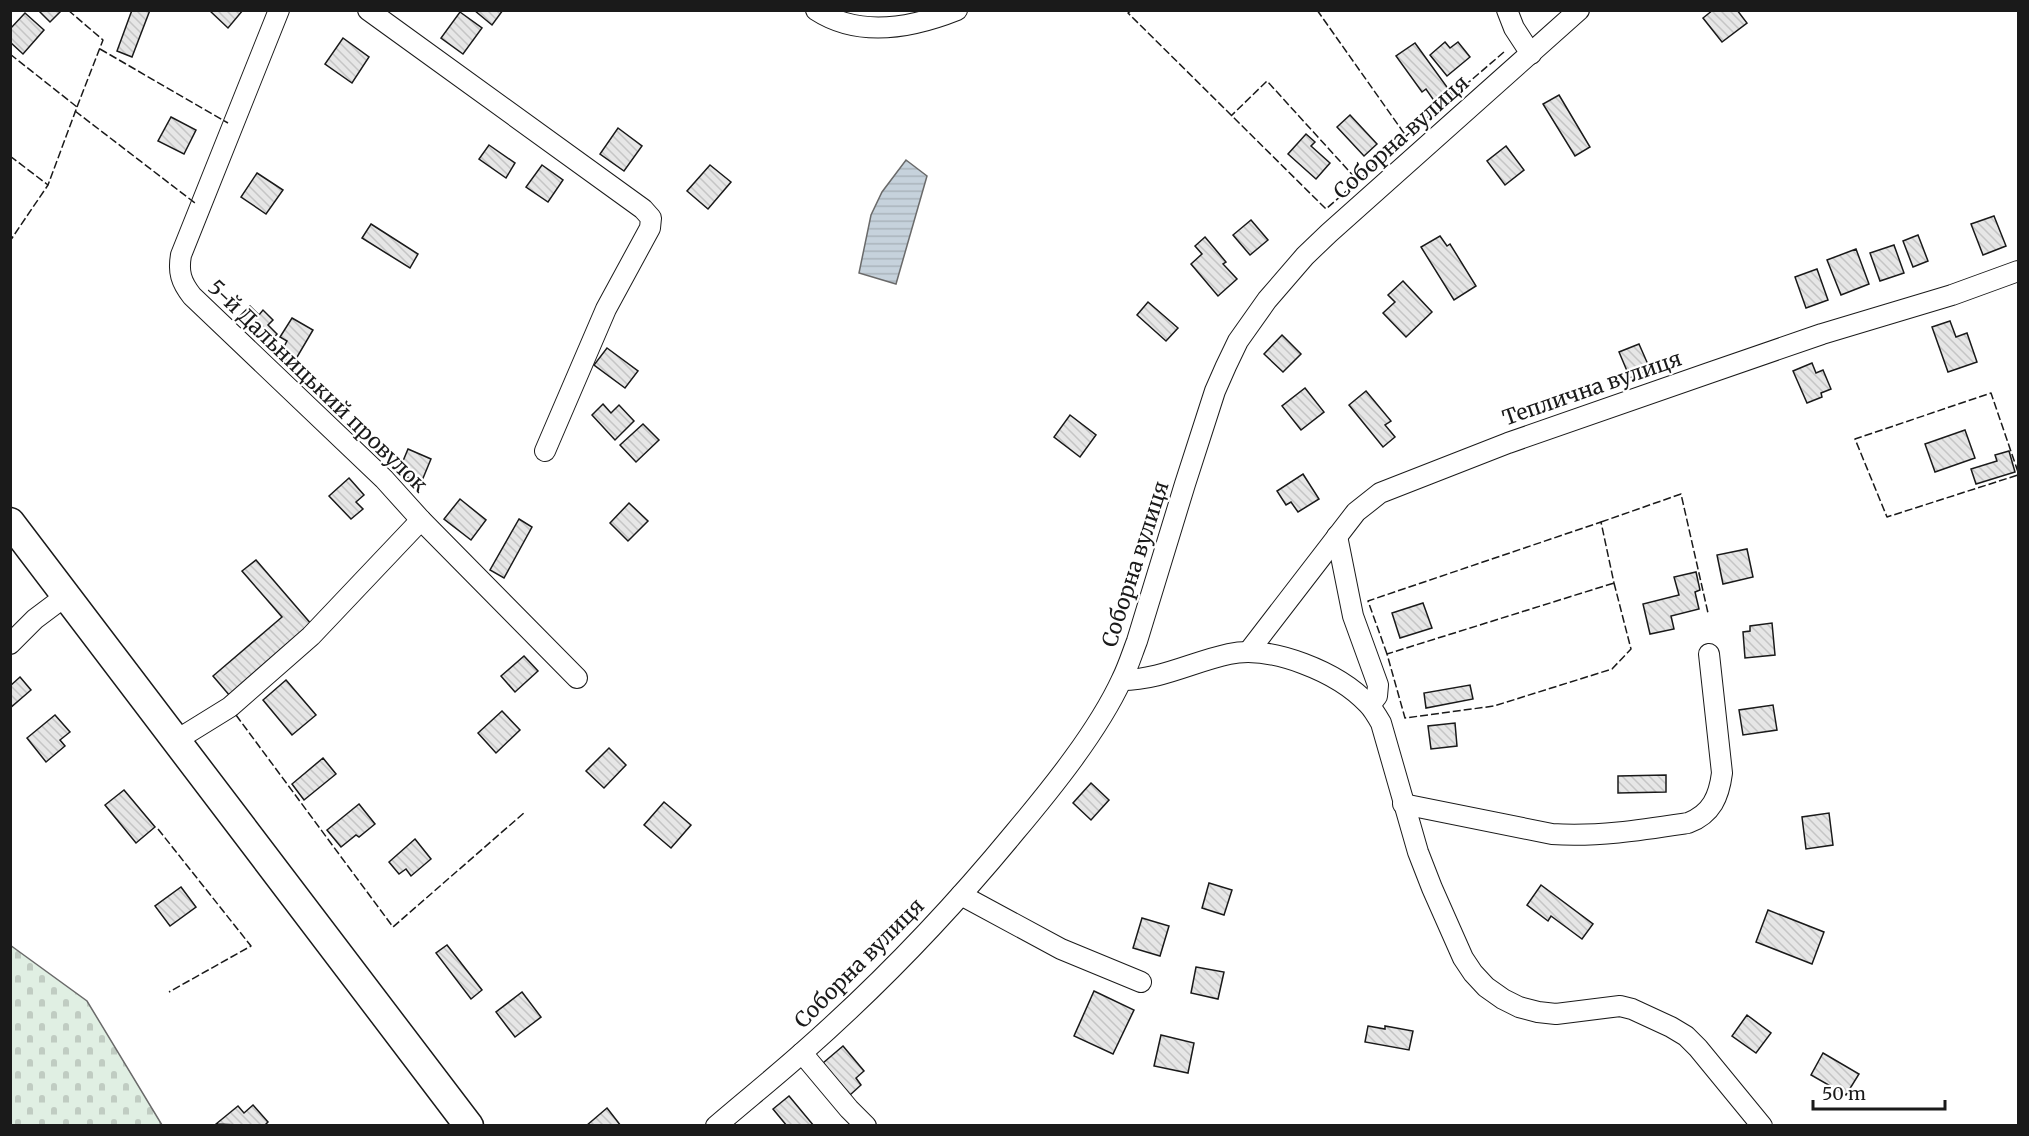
<svg xmlns="http://www.w3.org/2000/svg" width="2029" height="1136" viewBox="0 0 2029 1136" font-family="Merriweather,serif">
<style>
.cemetery{fill:url(#cemetery-stones);stroke:#6a6a6a;stroke-width:1.5}
.water{fill:url(#water-rules);stroke:#6a6a6a;stroke-width:1.5}
.building{fill:url(#building-back-hatch);stroke:#1a1a1a;stroke-width:1.5}
.lines{fill:none;stroke-linecap:round;stroke-linejoin:round}
.minor-casing{stroke:#1a1a1a;stroke-width:22}
.highway-casing{stroke:#1a1a1a;stroke-width:31}
.minor{stroke:#fff;stroke-width:20}
.highway{stroke:#fff;stroke-width:28}
.fence{stroke:#1a1a1a;stroke-width:1.5;stroke-dasharray:8 3;stroke-linecap:butt}
.labels{text-anchor:middle;dominant-baseline:central;stroke-width:4.5;stroke-linejoin:round;paint-order:stroke}
.street-label{font-size:21px;fill:#1a1a1a;stroke:#fff}
</style>
<defs>
<pattern id="cemetery-stones" width="16" height="16" patternUnits="userSpaceOnUse" patternTransform="scale(1.5)"><rect width="16" height="16" fill="#e0efe3"/><path d="M2 7V4a2 2 0 0 1 4 0v3zM10 15v-3a2 2 0 0 1 4 0v3z" fill="#c0ccc2"/></pattern>
<pattern id="water-rules" width="6" height="5" patternUnits="userSpaceOnUse" patternTransform="scale(1.5)"><rect width="6" height="5" fill="#c6d2dc"/><path d="M0 2.5h6" fill="none" stroke="#aab4bc"/></pattern>
<pattern id="building-back-hatch" width="6" height="6" patternUnits="userSpaceOnUse" patternTransform="scale(1.5)"><rect width="6" height="6" fill="#e6e6e6"/><path d="M-1 5l2 2M0 0l6 6M5-1l2 2" fill="none" stroke="#c5c5c5"/></pattern>
</defs>
<rect width="100%" height="100%" fill="#fff"/>
<path class="cemetery" d="M 10,945 L 87,1001 L 162,1125 L 11,1125 Z"/>
<path class="water" d="M 906,160 L 927,176 L 896,284 L 859,273 L 871,215 L 882,192 Z"/>
<g class="building">
<path d="M 38,10 L 62,10 L 50,22 Z"/>
<path d="M 132,10 L 150,10 L 132,57 L 117,51 Z"/>
<path d="M 209,10 L 243,10 L 228,28 Z"/>
<path d="M 474,10 L 503,10 L 492,25 Z"/>
<path d="M 1713,10 L 1737,10 L 1747,23 L 1722,42 L 1703,18 Z"/>
<path d="M 460,12 L 482,28 L 463,54 L 441,38 Z"/>
<path d="M 25,13 L 44,30 L 23,54 L 10,42 L 10,29 Z"/>
<path d="M 343,38 L 369,57 L 352,83 L 325,64 Z"/>
<path d="M 1445,42 L 1450,48 L 1458,42 L 1470,57 L 1447,76 L 1430,55 Z"/>
<path d="M 1415,43 L 1452,94 L 1437,105 L 1426,89 L 1422,92 L 1396,56 Z"/>
<path d="M 1559,95 L 1590,147 L 1575,156 L 1543,104 Z"/>
<path d="M 1350,115 L 1377,144 L 1364,156 L 1337,127 Z"/>
<path d="M 171,117 L 196,130 L 184,154 L 158,141 Z"/>
<path d="M 618,128 L 642,146 L 624,171 L 600,154 Z"/>
<path d="M 1306,134 L 1315,142 L 1311,146 L 1330,163 L 1316,179 L 1288,154 Z"/>
<path d="M 489,145 L 515,163 L 506,178 L 479,159 Z"/>
<path d="M 1506,146 L 1524,170 L 1505,185 L 1487,161 Z"/>
<path d="M 542,165 L 563,180 L 548,202 L 526,187 Z"/>
<path d="M 710,165 L 731,182 L 708,209 L 687,191 Z"/>
<path d="M 257,173 L 283,190 L 266,214 L 241,197 Z"/>
<path d="M 1994,216 L 2006,246 L 1983,255 L 1971,224 Z"/>
<path d="M 1251,220 L 1268,240 L 1250,255 L 1233,235 Z"/>
<path d="M 371,224 L 418,254 L 410,268 L 362,238 Z"/>
<path d="M 1918,235 L 1928,261 L 1913,267 L 1903,241 Z"/>
<path d="M 1440,236 L 1447,246 L 1450,244 L 1476,286 L 1454,300 L 1421,247 Z"/>
<path d="M 1205,237 L 1226,262 L 1223,264 L 1237,279 L 1218,296 L 1191,264 L 1202,254 L 1195,246 Z"/>
<path d="M 1894,245 L 1904,273 L 1880,281 L 1870,253 Z"/>
<path d="M 1856,249 L 1869,284 L 1841,295 L 1827,260 Z"/>
<path d="M 1817,269 L 1828,300 L 1806,308 L 1795,277 Z"/>
<path d="M 1403,281 L 1432,312 L 1406,337 L 1383,313 L 1395,302 L 1388,295 Z"/>
<path d="M 1148,302 L 1178,328 L 1166,341 L 1137,315 Z"/>
<path d="M 250,306 L 259,315 L 263,310 L 273,320 L 268,325 L 277,334 L 266,346 L 238,318 Z"/>
<path d="M 292,318 L 313,330 L 293,364 L 279,356 L 287,341 L 280,337 Z"/>
<path d="M 1950,321 L 1956,337 L 1967,333 L 1977,362 L 1948,372 L 1932,327 Z"/>
<path d="M 1282,335 L 1301,354 L 1283,372 L 1264,354 Z"/>
<path d="M 1639,344 L 1650,369 L 1630,378 L 1619,352 Z"/>
<path d="M 607,348 L 638,371 L 625,388 L 594,365 Z"/>
<path d="M 1812,363 L 1816,373 L 1823,370 L 1831,389 L 1821,393 L 1822,397 L 1807,403 L 1793,371 Z"/>
<path d="M 1305,388 L 1324,412 L 1301,430 L 1282,406 Z"/>
<path d="M 1366,391 L 1391,421 L 1385,425 L 1395,437 L 1383,447 L 1349,405 Z"/>
<path d="M 603,404 L 611,413 L 619,405 L 634,421 L 615,440 L 592,415 Z"/>
<path d="M 1070,415 L 1096,435 L 1080,457 L 1054,437 Z"/>
<path d="M 643,424 L 659,440 L 636,462 L 620,445 Z"/>
<path d="M 1965,430 L 1975,458 L 1935,472 L 1925,444 Z"/>
<path d="M 408,449 L 431,459 L 421,483 L 398,473 Z"/>
<path d="M 2009,451 L 2015,472 L 1976,484 L 1971,469 L 1997,461 L 1995,455 Z"/>
<path d="M 1303,474 L 1319,499 L 1298,512 L 1291,502 L 1286,505 L 1277,491 Z"/>
<path d="M 349,478 L 364,495 L 356,502 L 363,509 L 351,519 L 329,496 Z"/>
<path d="M 460,499 L 486,520 L 471,540 L 444,519 Z"/>
<path d="M 629,503 L 648,521 L 628,541 L 610,523 Z"/>
<path d="M 519,519 L 532,527 L 504,578 L 490,570 Z"/>
<path d="M 1747,549 L 1753,577 L 1723,584 L 1717,555 Z"/>
<path d="M 256,560 L 312,625 L 230,696 L 213,676 L 282,617 L 242,571 Z"/>
<path d="M 1696,572 L 1700,590 L 1695,592 L 1699,609 L 1671,616 L 1674,629 L 1650,634 L 1643,604 L 1679,595 L 1674,577 Z"/>
<path d="M 1423,603 L 1432,628 L 1400,638 L 1392,613 Z"/>
<path d="M 1772,623 L 1775,655 L 1745,658 L 1743,632 L 1750,631 L 1750,626 Z"/>
<path d="M 524,656 L 538,671 L 515,692 L 501,676 Z"/>
<path d="M 20,677 L 31,690 L 10,708 L 10,686 Z"/>
<path d="M 286,680 L 316,715 L 292,735 L 263,700 Z"/>
<path d="M 1470,685 L 1473,699 L 1426,708 L 1424,693 Z"/>
<path d="M 1773,705 L 1777,730 L 1743,735 L 1739,710 Z"/>
<path d="M 502,711 L 520,730 L 496,753 L 478,733 Z"/>
<path d="M 55,715 L 70,732 L 60,740 L 65,746 L 46,762 L 27,738 Z"/>
<path d="M 1455,723 L 1457,746 L 1431,749 L 1428,726 Z"/>
<path d="M 609,748 L 626,765 L 604,788 L 586,771 Z"/>
<path d="M 323,758 L 336,774 L 304,800 L 292,784 Z"/>
<path d="M 1666,775 L 1666,792 L 1618,793 L 1618,776 Z"/>
<path d="M 1091,783 L 1109,800 L 1091,820 L 1073,803 Z"/>
<path d="M 124,790 L 155,827 L 136,843 L 105,805 Z"/>
<path d="M 664,802 L 691,825 L 671,848 L 644,825 Z"/>
<path d="M 359,804 L 375,824 L 359,837 L 356,835 L 341,847 L 327,830 Z"/>
<path d="M 1829,813 L 1833,845 L 1806,849 L 1802,817 Z"/>
<path d="M 415,839 L 431,859 L 411,876 L 406,869 L 399,874 L 389,862 Z"/>
<path d="M 1209,883 L 1232,890 L 1224,915 L 1202,908 Z"/>
<path d="M 1541,885 L 1593,924 L 1582,939 L 1551,916 L 1548,921 L 1527,905 Z"/>
<path d="M 181,887 L 196,907 L 170,926 L 155,906 Z"/>
<path d="M 1768,910 L 1824,932 L 1812,964 L 1756,942 Z"/>
<path d="M 1142,918 L 1169,926 L 1160,956 L 1133,948 Z"/>
<path d="M 447,945 L 482,990 L 471,999 L 436,953 Z"/>
<path d="M 1196,967 L 1224,972 L 1218,999 L 1191,993 Z"/>
<path d="M 1094,991 L 1134,1010 L 1113,1054 L 1074,1036 Z"/>
<path d="M 522,992 L 541,1017 L 515,1037 L 496,1012 Z"/>
<path d="M 1747,1015 L 1771,1033 L 1756,1053 L 1732,1036 Z"/>
<path d="M 1368,1026 L 1385,1029 L 1385,1026 L 1413,1031 L 1409,1050 L 1365,1042 Z"/>
<path d="M 1161,1035 L 1194,1043 L 1188,1073 L 1154,1066 Z"/>
<path d="M 843,1046 L 864,1071 L 856,1078 L 861,1085 L 850,1095 L 823,1063 Z"/>
<path d="M 1823,1053 L 1859,1074 L 1846,1095 L 1811,1075 Z"/>
<path d="M 789,1096 L 814,1126 L 787,1126 L 773,1109 Z"/>
<path d="M 253,1105 L 268,1122 L 264,1126 L 216,1124 L 238,1106 L 244,1113 Z"/>
<path d="M 607,1108 L 621,1126 L 586,1126 Z"/>
</g>
<g class="lines">
<g class="minor-casing">
<g id="minor">
<path d="M 279,10 L 181,255 C 178,272 181,282 192,296 L 384,479 L 421,520 L 577,678"/>
<path d="M 368,10 L 643,209 L 651,218 L 650,228 L 606,309 L 545,451"/>
<path d="M 816,10 C 859,38 912,28 957,10"/>
<path d="M 1507,10 L 1514,28 L 1531,54"/>
<path d="M 1337,536 L 1353,616 L 1378,685 L 1377,696 L 1370,705"/>
<path d="M 10,644 L 35,619 L 67,595"/>
<path d="M 1249,651 L 1356,512 L 1380,493 L 1508,443 L 1709,373 L 1822,334 L 1952,295 L 2018,271"/>
<path d="M 1122,680 C 1160,680 1192,662 1229,654 C 1272,645 1338,672 1368,704 C 1373,709 1377,716 1381,723 L 1418,852 L 1432,888 L 1463,958 L 1473,973 L 1486,987 L 1503,999 L 1519,1007 L 1538,1012 L 1556,1014 L 1620,1006 L 1632,1009 L 1671,1027 L 1686,1036 L 1698,1048 L 1762,1126"/>
<path d="M 175,741 L 230,707 L 311,636 L 421,520"/>
<path d="M 1403,804 L 1552,834 C 1598,837 1642,830 1688,823 C 1712,814 1719,796 1722,773 L 1709,654"/>
<path d="M 961,895 L 1061,949 L 1141,982"/>
<path d="M 802,1053 L 849,1109 L 866,1126"/>
<path d="M 716,1126 C 745,1101 775,1077 803,1052 C 879,985 950,911 1015,832 C 1052,788 1098,731 1122,679 C 1128,667 1132,654 1137,641 L 1185,484 L 1215,391 L 1226,366 L 1238,341 L 1267,300 L 1305,256 L 1329,233 L 1579,10"/>
</g>
</g>
<g class="highway-casing">
<path id="highway" d="M 10,522 L 469,1126"/>
</g>
<use href="#minor" class="minor"/>
<use href="#highway" class="highway"/>
<g class="fence">
<path d="M 68,10 L 103,40 L 77,107"/>
<path d="M 1132,10 L 1128,13 L 1326,209 L 1358,181 L 1267,81 L 1231,116"/>
<path d="M 1317,10 L 1406,136 L 1358,181"/>
<path d="M 100,49 L 228,123"/>
<path d="M 10,54 L 77,107 L 48,185"/>
<path d="M 75,111 L 195,203 L 195,201"/>
<path d="M 1406,136 L 1504,52"/>
<path d="M 10,156 L 48,185 L 10,241"/>
<path d="M 2018,472 L 1991,393 L 1855,439 L 1887,517 L 2018,475"/>
<path d="M 1601,522 L 1681,494 L 1708,613"/>
<path d="M 1614,583 L 1631,649 L 1612,669 L 1494,706 L 1405,718 L 1387,654 Z"/>
<path d="M 1387,654 L 1368,601 L 1601,522 L 1614,583"/>
<path d="M 236,715 L 393,927 L 525,812"/>
<path d="M 158,829 L 251,946 L 169,992"/>
</g>
</g>
<g class="labels">
<g class="street-label">
<text transform="translate(1401 137) rotate(-42)">Соборна вулиця</text>
<text transform="translate(318 386) rotate(44)">5-й Дальницький провулок</text>
<text transform="translate(1592 388) rotate(-19)">Теплична вулиця</text>
<text transform="translate(1135 564) rotate(-72)">Соборна вулиця</text>
<text transform="translate(859 963) rotate(-45)">Соборна вулиця</text>
</g>
</g>
<rect width="2029" height="1136" fill="none" stroke="#1a1a1a" stroke-width="24"/>
<path d="M1813 1100v9h132v-9" fill="none" stroke="#1a1a1a" stroke-width="3"/>
<text x="1822" y="1100" font-size="18" fill="#1a1a1a" stroke="#ffffff" stroke-width="4.5" paint-order="stroke">50 m</text>
</svg>
